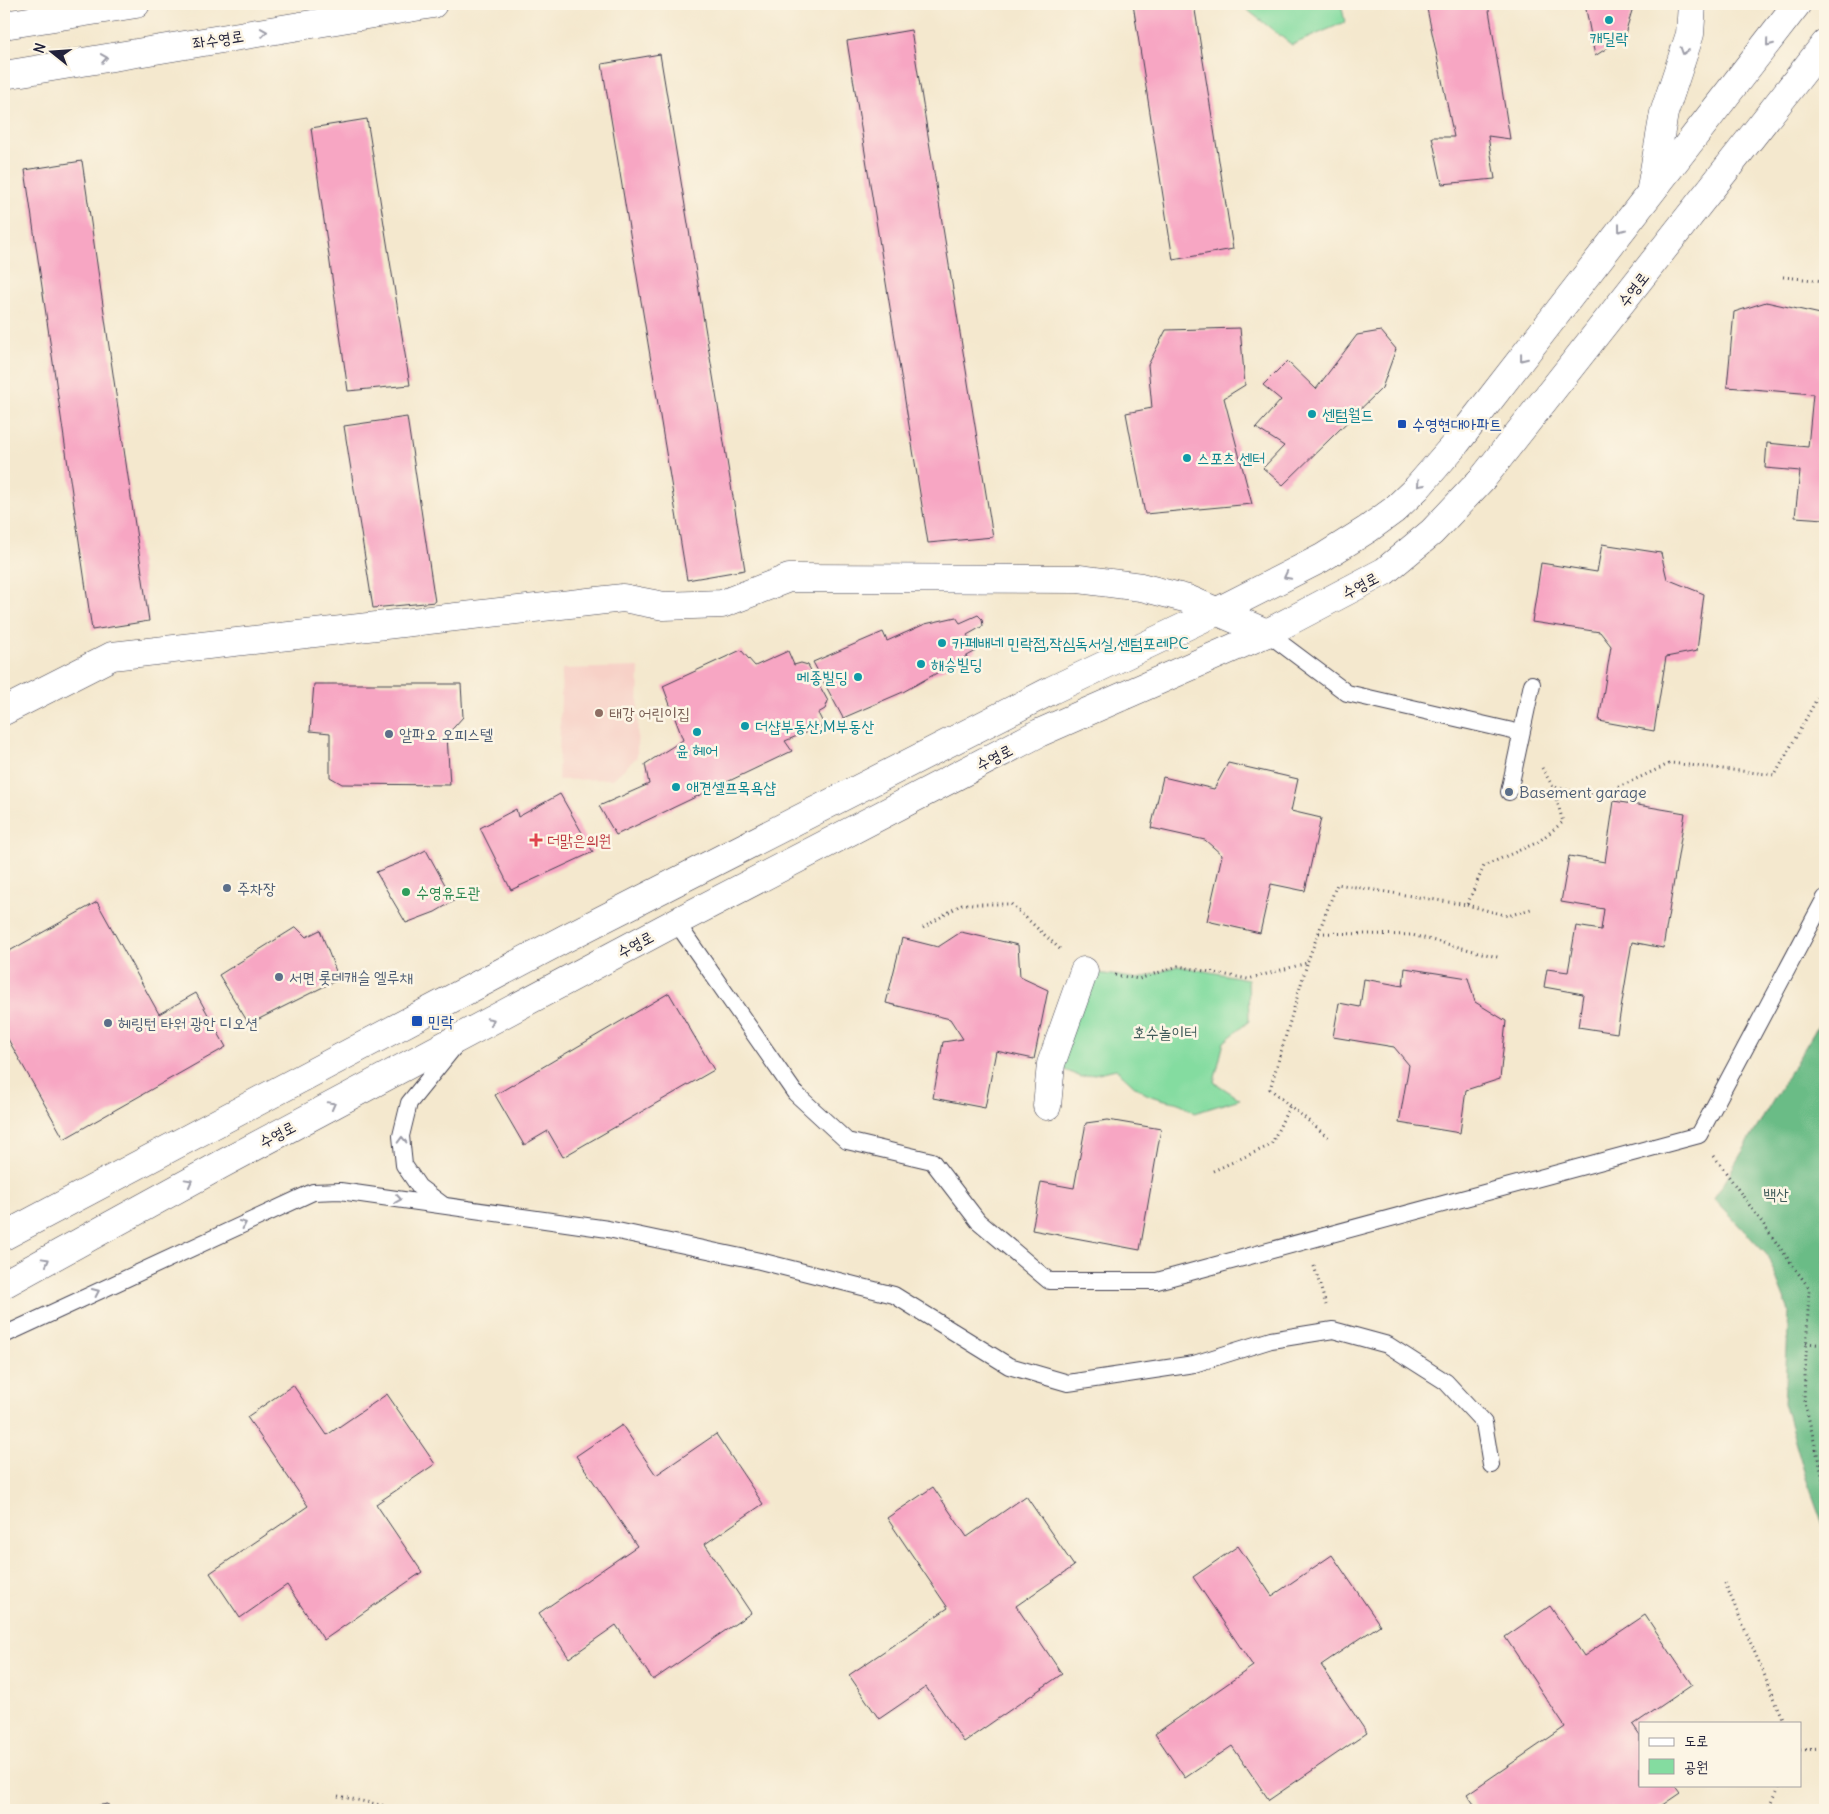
<svg xmlns="http://www.w3.org/2000/svg" width="1829" height="1814" viewBox="0 0 1829 1814" font-family="Delius,'Poor Story',sans-serif">
<style>
.built{fill:#f7d1c7}
.green{fill:#84dca0;stroke:#537f6e}
.forest{fill:#6bbc86;stroke:#466f60}
.building{fill:#f7a6c3}
.lines{fill:none;stroke-linecap:round;stroke-linejoin:round}
.lane-casing{stroke:#424051;stroke-width:18}
.street-casing{stroke:#424051;stroke-width:29}
.secondary-casing{stroke:#424051;stroke-width:29}
.path{stroke:#424051;stroke-width:3;stroke-dasharray:1 4;stroke-linecap:butt}
.lane{stroke:#fff;stroke-width:16}
.street{stroke:#fff;stroke-width:28}
.secondary{stroke:#fff;stroke-width:28}
.oneway{stroke:#9c9ca7}
.culture-dot{fill:#0f9aa8;stroke:#fcf5e5;stroke-width:2}
.transit-dot{fill:#1a4fb4;stroke:#fcf5e5;stroke-width:2}
.education-dot{fill:#8d6e63;stroke:#fcf5e5;stroke-width:2}
.service-dot{fill:#5c6f8a;stroke:#fcf5e5;stroke-width:2}
.health-dot{fill:#e0444e;stroke:#fcf5e5;stroke-width:2}
.leisure-dot{fill:#2e9e5b;stroke:#fcf5e5;stroke-width:2}
.labels{text-anchor:middle;dominant-baseline:central;stroke-width:5;stroke-linejoin:round;paint-order:stroke}
.culture-label{font-size:16px;fill:#0d838f;stroke:#fcf5e5;text-anchor:start}
.street-label{font-size:16px;fill:#22223b;stroke:#fcf5e5}
.transit-label{font-size:16px;fill:#164399;stroke:#fcf5e5;text-anchor:start}
.education-label{font-size:16px;fill:#785e54;stroke:#fcf5e5;text-anchor:start}
.service-label{font-size:16px;fill:#4e5e75;stroke:#fcf5e5;text-anchor:start}
.health-label{font-size:16px;fill:#be3a42;stroke:#fcf5e5;text-anchor:start}
.leisure-label{font-size:16px;fill:#27864d;stroke:#fcf5e5;text-anchor:start}
.park-label{font-size:16px;fill:#3f5a59;stroke:#fcf5e5}
</style>
<rect width="100%" height="100%" fill="#fcf5e5"/>
<filter id="ink" filterUnits="userSpaceOnUse"><feTurbulence type="fractalNoise" baseFrequency=".02" numOctaves="2"/><feDisplacementMap in="SourceGraphic" scale="10" xChannelSelector="R" yChannelSelector="G"/><feConvolveMatrix kernelMatrix="1 2 1 2 8 2 1 2 1" color-interpolation-filters="sRGB"/></filter>
<filter id="wash" filterUnits="userSpaceOnUse"><feTurbulence type="fractalNoise" baseFrequency=".0096" numOctaves="4" result="noise"/><feDisplacementMap in="SourceGraphic" scale="20" xChannelSelector="R" yChannelSelector="G"/><feGaussianBlur stdDeviation="1.12" result="paint"/><feColorMatrix in="noise" values="0 0 0 0 0 0 0 0 0 0 0 0 0 0 0 0 0 1.4 0 .05"/><feComposite in="paint" operator="in"/></filter>
<g filter="url(#wash)">
<rect width="100%" height="100%" fill="#f4e8ce"/>
<path class="built" d="M 639,667 L 637,757 L 613,779 L 558,780 L 562,669 Z"/>
<g class="green">
<path d="M 1245,4 L 1341,4 L 1345,22 L 1292,45 L 1245,8 Z"/>
<path d="M 1178,966 L 1248,979 L 1249,1021 L 1224,1042 L 1214,1082 L 1240,1099 L 1194,1113 C 1178,1099 1172,1103 1154,1097 C 1139,1093 1127,1078 1116,1069 L 1081,1077 L 1051,1064 L 1084,971 L 1139,979 Z"/>
</g>
<path class="forest" d="M 1825,1014 L 1825,1530 L 1806,1478 L 1784,1403 L 1789,1311 L 1767,1255 L 1714,1199 Z"/>
<g id="blocks">
<g class="building">
<path d="M 1133,4 L 1194,4 L 1233,249 L 1173,260 Z"/>
<path d="M 1426,4 L 1488,4 L 1510,139 L 1488,136 L 1495,179 L 1442,184 L 1432,137 L 1454,137 Z"/>
<path d="M 1585,4 L 1634,4 L 1624,37 L 1595,56 Z"/>
<path d="M 911,30 L 993,537 L 928,543 L 847,41 Z"/>
<path d="M 660,54 L 745,570 L 687,580 L 602,64 Z"/>
<path d="M 367,119 L 410,385 L 348,391 L 311,128 Z"/>
<path d="M 82,161 L 149,621 L 92,630 L 25,170 Z"/>
<path d="M 1766,302 L 1825,315 L 1825,519 L 1795,517 L 1800,471 L 1765,468 L 1767,443 L 1808,447 L 1813,394 L 1727,387 L 1734,312 Z"/>
<path d="M 1240,328 L 1245,385 L 1224,398 L 1252,504 L 1145,514 L 1126,413 L 1152,408 L 1148,365 L 1166,330 Z"/>
<path d="M 1381,331 L 1396,349 L 1382,388 L 1283,485 L 1263,468 L 1284,446 L 1256,428 L 1281,400 L 1263,385 L 1287,361 L 1316,389 L 1357,335 Z"/>
<path d="M 407,417 L 435,602 L 373,608 L 344,426 Z"/>
<path d="M 1602,544 L 1661,553 L 1667,579 L 1704,594 L 1697,651 L 1666,657 L 1654,731 L 1599,721 L 1611,646 L 1600,632 L 1532,622 L 1541,563 L 1597,572 Z"/>
<path d="M 978,615 L 982,619 L 983,626 L 967,635 L 976,651 L 903,692 L 843,718 L 813,662 L 883,632 L 887,641 L 925,624 L 956,617 L 960,623 Z"/>
<path d="M 741,650 L 755,666 L 788,651 L 794,665 L 801,663 L 808,665 L 828,701 L 825,709 L 818,713 L 824,725 L 785,741 L 792,751 L 616,835 L 599,806 L 649,784 L 645,764 L 683,740 L 663,686 Z"/>
<path d="M 314,684 L 461,684 L 463,717 L 447,735 L 450,785 L 342,784 L 330,777 L 330,733 L 310,731 Z"/>
<path d="M 1228,763 L 1298,779 L 1291,811 L 1321,818 L 1305,891 L 1271,884 L 1260,933 L 1207,921 L 1222,855 L 1205,840 L 1151,828 L 1163,777 L 1214,789 Z"/>
<path d="M 560,794 L 593,852 L 511,890 L 480,828 L 516,809 L 518,817 Z"/>
<path d="M 1614,801 L 1685,813 L 1663,948 L 1632,942 L 1617,1033 L 1578,1027 L 1583,994 L 1544,987 L 1547,969 L 1568,972 L 1576,926 L 1601,930 L 1604,909 L 1561,902 L 1569,856 L 1605,862 Z"/>
<path d="M 426,850 L 454,901 L 435,912 L 406,923 L 376,872 L 407,860 Z"/>
<path d="M 97,902 L 159,1014 L 196,993 L 226,1047 L 64,1139 L 4,1032 L 4,954 Z"/>
<path d="M 296,927 L 306,937 L 320,930 L 339,979 L 249,1024 L 219,975 Z"/>
<path d="M 961,932 L 1018,945 L 1020,977 L 1048,990 L 1034,1059 L 996,1051 L 985,1108 L 933,1098 L 943,1042 L 963,1039 L 950,1019 L 886,1003 L 902,938 L 938,947 Z"/>
<path d="M 1405,968 L 1468,978 L 1475,1002 L 1506,1021 L 1500,1079 L 1466,1090 L 1460,1133 L 1399,1123 L 1409,1065 L 1394,1047 L 1333,1037 L 1339,1003 L 1360,1007 L 1364,979 L 1403,986 Z"/>
<path d="M 669,993 L 714,1070 L 563,1157 L 548,1131 L 524,1145 L 495,1095 Z"/>
<path d="M 1108,1120 L 1161,1129 L 1140,1250 L 1032,1230 L 1041,1182 L 1074,1188 L 1086,1123 Z"/>
<path d="M 293,1385 L 327,1435 L 387,1394 L 435,1464 L 376,1504 L 422,1572 L 324,1640 L 287,1585 L 240,1618 L 210,1573 L 308,1506 L 247,1417 Z"/>
<path d="M 622,1425 L 656,1475 L 716,1434 L 763,1504 L 705,1544 L 751,1613 L 653,1680 L 616,1625 L 569,1658 L 539,1613 L 637,1546 L 576,1456 Z"/>
<path d="M 933,1487 L 967,1537 L 1026,1496 L 1074,1566 L 1016,1606 L 1062,1674 L 964,1742 L 926,1687 L 879,1719 L 849,1675 L 948,1608 L 887,1518 Z"/>
<path d="M 1238,1546 L 1272,1596 L 1332,1555 L 1380,1625 L 1321,1665 L 1367,1733 L 1269,1800 L 1232,1746 L 1185,1778 L 1155,1734 L 1253,1666 L 1193,1577 Z"/>
<path d="M 1550,1606 L 1584,1656 L 1645,1615 L 1692,1685 L 1633,1725 L 1640,1735 L 1640,1785 L 1674,1785 L 1680,1793 L 1655,1810 L 1547,1810 L 1545,1806 L 1538,1810 L 1478,1810 L 1467,1794 L 1565,1727 L 1505,1637 Z"/>
<path d="M 4,1804 L 12,1810 L 4,1810 Z"/>
<path d="M 108,1804 L 108,1810 L 74,1810 L 74,1809 Z"/>
</g>
</g>
</g>
<g filter="url(#ink)">
<use href="#blocks" fill-opacity="0" stroke="#424051" stroke-width="1"/>
<g class="lines">
<g class="lane-casing">
<g id="lane">
<path d="M 1267,633 L 1347,693 L 1521,733"/>
<path d="M 1509,792 L 1532,684"/>
<path d="M 676,922 L 795,1093 L 847,1141 L 932,1161 L 978,1221 L 1049,1281 L 1157,1281 L 1699,1135 L 1825,898"/>
<path d="M 443,1205 L 419,1187 L 404,1165 L 401,1136 L 409,1103 L 455,1046"/>
<path d="M 4,1335 L 313,1192 L 340,1191 L 608,1229 L 760,1261 L 894,1295 L 1009,1366 L 1068,1383 L 1194,1364 L 1271,1340 L 1333,1330 L 1388,1345 L 1446,1382 L 1484,1423 L 1491,1465"/>
</g>
</g>
<g class="street-casing">
<path id="street" d="M 1047,1106 L 1051,1064 L 1084,971"/>
</g>
<g class="secondary-casing">
<g id="secondary">
<path d="M 4,25 L 136,4"/>
<path d="M 4,75 L 433,4"/>
<path d="M 1651,188 L 1664,113 L 1690,34 L 1692,4"/>
<path d="M 4,711 L 112,656 L 623,598 L 664,606 L 722,604 L 789,578 L 1079,579 L 1141,587 L 1188,599 L 1267,633"/>
<path d="M 4,1236 L 566,938 L 1052,690 L 1218,611 L 1322,558 L 1368,529 L 1394,510 L 1417,488 L 1457,442 L 1797,4"/>
<path d="M 4,1284 L 224,1163 L 676,922 L 1039,733 L 1267,633 L 1385,571 L 1432,532 L 1483,478 L 1825,44"/>
</g>
</g>
<g class="path">
<path d="M 1783,277 L 1825,281"/>
<path d="M 1542,768 L 1553,787 L 1599,796 L 1671,763 L 1775,775 L 1825,684"/>
<path d="M 1467,905 L 1508,916 L 1531,909"/>
<path d="M 923,928 L 962,904 L 1011,904 L 1062,951"/>
<path d="M 1319,933 L 1412,935 L 1501,958"/>
<path d="M 1307,964 L 1270,1089 L 1329,1138"/>
<path d="M 1115,975 L 1139,979 L 1178,966 L 1248,979 L 1307,963 L 1337,884 L 1467,905 L 1484,866 L 1538,842 L 1563,822 L 1553,787"/>
<path d="M 1714,1156 L 1809,1288 L 1804,1399 L 1825,1487"/>
<path d="M 1213,1171 L 1271,1145 L 1290,1105"/>
<path d="M 1314,1266 L 1326,1305"/>
<path d="M 1806,1343 L 1825,1345"/>
<path d="M 1725,1583 L 1785,1723"/>
<path d="M 1800,1750 L 1825,1749"/>
<path d="M 338,1796 L 404,1810"/>
<path d="M 1768,1810 L 1780,1785"/>
</g>
<use href="#lane" class="lane"/>
<use href="#street" class="street"/>
<use href="#secondary" class="secondary"/>
</g>
<defs><path id="oneway-chevron" d="M-2-3.5L2.5 0L-2 3.5" fill="none" stroke-width="1.6" stroke-linecap="round" stroke-linejoin="round" transform="scale(1.25)"/></defs>
<g class="oneway">
<use href="#oneway-chevron" transform="translate(264 32) rotate(-9)"/>
<use href="#oneway-chevron" transform="translate(1769 43) rotate(129)"/>
<use href="#oneway-chevron" transform="translate(1684 51) rotate(108)"/>
<use href="#oneway-chevron" transform="translate(104 58) rotate(-9)"/>
<use href="#oneway-chevron" transform="translate(1621 229) rotate(127)"/>
<use href="#oneway-chevron" transform="translate(1523 358) rotate(128)"/>
<use href="#oneway-chevron" transform="translate(1420 484) rotate(132)"/>
<use href="#oneway-chevron" transform="translate(1287 576) rotate(153)"/>
<use href="#oneway-chevron" transform="translate(491 1021) rotate(-28)"/>
<use href="#oneway-chevron" transform="translate(332 1105) rotate(-28)"/>
<use href="#oneway-chevron" transform="translate(402 1140) rotate(-91)"/>
<use href="#oneway-chevron" transform="translate(189 1182) rotate(-29)"/>
<use href="#oneway-chevron" transform="translate(398 1199) rotate(8)"/>
<use href="#oneway-chevron" transform="translate(243 1224) rotate(-25)"/>
<use href="#oneway-chevron" transform="translate(46 1261) rotate(-29)"/>
<use href="#oneway-chevron" transform="translate(96 1292) rotate(-25)"/>
</g>
</g>
<g class="culture-dot">
<circle cx="1609" cy="20" r="5"/>
<circle cx="1312" cy="414" r="5"/>
<circle cx="1187" cy="458" r="5"/>
<circle cx="942" cy="643" r="5"/>
<circle cx="921" cy="664" r="5"/>
<circle cx="858" cy="677" r="5"/>
<circle cx="745" cy="726" r="5"/>
<circle cx="697" cy="732" r="5"/>
<circle cx="676" cy="787" r="5"/>
</g>
<g class="transit-dot">
<rect x="1397" y="419" width="10" height="10" rx="2.5"/>
<rect x="411" y="1015" width="12" height="12" rx="2.5"/>
</g>
<circle class="education-dot" cx="599" cy="713" r="5"/>
<g class="service-dot">
<circle cx="389" cy="734" r="5"/>
<circle cx="1509" cy="792" r="5"/>
<circle cx="227" cy="888" r="5"/>
<circle cx="279" cy="977" r="5"/>
<circle cx="108" cy="1023" r="5"/>
</g>
<path class="health-dot" d="M533.5 832.5h5v5h5v5h-5v5h-5v-5h-5v-5h5z"/>
<circle class="leisure-dot" cx="406" cy="892" r="5"/>
<g class="labels">
<g class="culture-label">
<text x="1609" y="38" text-anchor="middle">캐딜락</text>
<text x="1322" y="414">센텀월드</text>
<text x="1197" y="458">스포츠 센터</text>
<text x="952" y="643">카페배네 민락점,작심독서실,센텀포레PC</text>
<text x="931" y="664">해승빌딩</text>
<text x="848" y="677" text-anchor="end">메종빌딩</text>
<text x="755" y="726">더샵부동산,M부동산</text>
<text x="697" y="750" text-anchor="middle">윤 헤어</text>
<text x="686" y="787">애견셀프목욕샵</text>
</g>
<g class="street-label">
<text transform="translate(218 39) rotate(-9)">좌수영로</text>
<text transform="translate(1633 289) rotate(-52)">수영로</text>
<text transform="translate(1360 585) rotate(-28)">수영로</text>
<text transform="translate(994 757) rotate(-27)">수영로</text>
<text transform="translate(635 944) rotate(-28)">수영로</text>
<text transform="translate(277 1134) rotate(-28)">수영로</text>
</g>
<g class="transit-label">
<text x="1412" y="424">수영현대아파트</text>
<text x="428" y="1021">민락</text>
</g>
<g class="education-label">
<text x="609" y="713">태강 어린이집</text>
</g>
<g class="service-label">
<text x="399" y="734">알파오 오피스텔</text>
<text x="1519" y="792">Basement garage</text>
<text x="237" y="888">주차장</text>
<text x="289" y="977">서면 롯데캐슬 엘루채</text>
<text x="118" y="1023">헤링턴 타워 광안 디오션</text>
</g>
<g class="health-label">
<text x="547" y="840">더맑은의원</text>
</g>
<g class="leisure-label">
<text x="416" y="892">수영유도관</text>
</g>
<g class="park-label">
<text x="1165" y="1032">호수놀이터</text>
<text x="1776" y="1194">백산</text>
</g>
</g>
<rect width="1829" height="1814" fill="none" stroke="#fcf5e5" stroke-width="20"/>
<rect x="1639" y="1722" width="162" height="65" fill="#fcf5e5" stroke="#a5a1a1"/>
<rect x="1649" y="1738" width="25" height="8" fill="#ffffff" stroke="#a5a1a1"/>
<text x="1684" y="1746" font-size="15" fill="#22223b">도로</text>
<rect x="1649" y="1759" width="25" height="15" fill="#84dca0" stroke="#a5a1a1"/>
<text x="1684" y="1772" font-size="15" fill="#22223b">공원</text>
<g transform="translate(52 52) rotate(287)" stroke="#fcf5e5" stroke-width="4" paint-order="stroke">
<path d="M0-4L9 19L0 12L-9 19Z" fill="#22223b"/>
<text y="-8" font-size="14" font-weight="bold" text-anchor="middle" fill="#22223b">N</text>
</g>
</svg>
